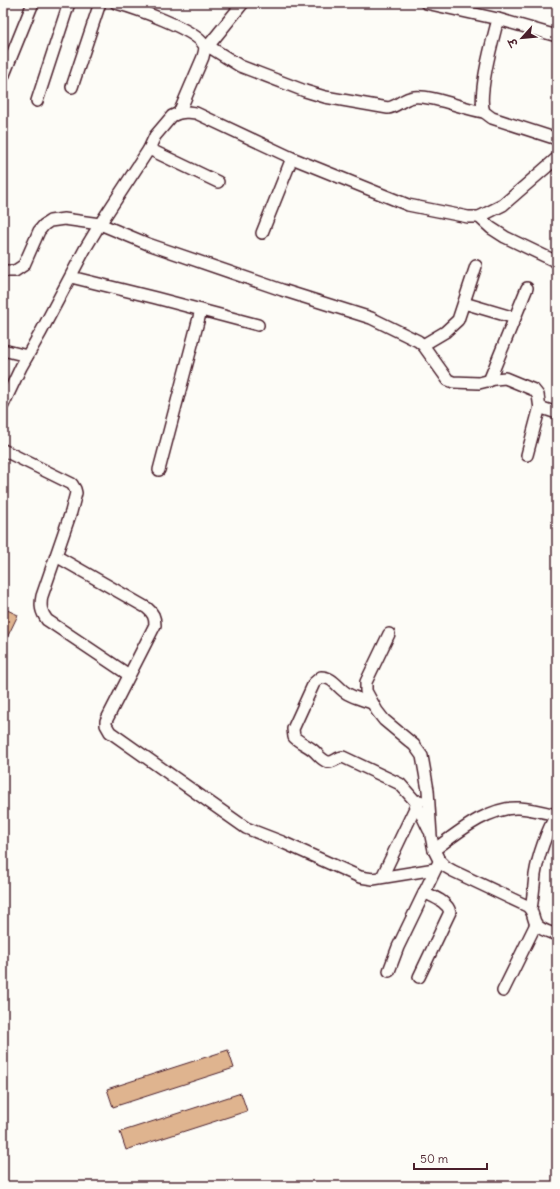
<svg xmlns="http://www.w3.org/2000/svg" width="560" height="1189" viewBox="0 0 560 1189" font-family="Delius,'Playpen Sans Deva',sans-serif">
<style>
.building{fill:#dfb48f;stroke:#4a1f2b}
.lines{fill:none;stroke-linecap:round;stroke-linejoin:round}
.minor-casing{stroke:#4a1f2b;stroke-width:14}
.minor{stroke:#fdfcf7;stroke-width:11}
</style>
<rect width="100%" height="100%" fill="#fdfcf7"/>
<filter id="ink" filterUnits="userSpaceOnUse"><feTurbulence type="fractalNoise" baseFrequency=".025" numOctaves="2"/><feDisplacementMap in="SourceGraphic" scale="8" xChannelSelector="R" yChannelSelector="G"/><feConvolveMatrix kernelMatrix="1 2 1 2 8 2 1 2 1" color-interpolation-filters="sRGB"/></filter>
<g filter="url(#ink)">
<g class="building">
<path d="M 3,608 L 18,615 L 3,646 Z"/>
<path d="M 228,1050 L 234,1068 L 113,1107 L 107,1089 Z"/>
<path d="M 241,1093 L 247,1111 L 126,1150 L 120,1132 Z"/>
</g>
<g class="lines">
<g class="minor-casing">
<g id="minor">
<path d="M 116,3 C 134,8 195,29 204,45 C 206,49 204,52 203,57 L 179,113"/>
<path d="M 426,3 L 498,19 L 557,36"/>
<path d="M 498,19 C 493,39 477,94 484,112 L 492,118 L 557,139"/>
<path d="M 208,46 L 240,66 L 305,91 L 325,97 L 388,108 C 397,107 403,98 414,97 C 432,95 464,109 484,112"/>
<path d="M 205,50 L 243,3"/>
<path d="M 3,77 L 33,3"/>
<path d="M 72,87 L 100,3"/>
<path d="M 37,101 L 69,3"/>
<path d="M 149,149 L 218,182"/>
<path d="M 479,217 L 491,228 L 505,237 L 557,262"/>
<path d="M 262,233 L 292,158"/>
<path d="M 3,271 L 15,271 L 24,265 L 39,231 L 44,225 L 50,221 L 64,219 L 100,224 L 148,244 L 282,290 L 371,318 L 418,341 L 423,345 L 448,380 L 453,382 L 479,383 L 495,379 L 505,378 L 534,390 L 538,395 L 540,409"/>
<path d="M 71,277 L 156,298 L 258,325"/>
<path d="M 464,303 L 515,318"/>
<path d="M 423,345 L 445,332 L 458,320 L 476,266"/>
<path d="M 3,350 L 27,356"/>
<path d="M 489,381 L 527,288"/>
<path d="M 3,405 L 21,367 L 41,332 L 85,249 L 100,224 L 149,149 L 155,136 L 172,116 L 179,113 L 187,112 L 196,113 L 292,158 L 408,205 L 468,217 L 479,217 L 503,205 L 557,158"/>
<path d="M 3,450 L 72,484 L 75,489 L 76,493 L 71,512 L 42,596 C 40,606 41,612 47,620 L 129,675"/>
<path d="M 527,455 L 539,410 L 542,408 L 557,413"/>
<path d="M 159,470 L 201,310"/>
<path d="M 56,556 L 147,608 C 153,613 155,617 155,625 L 106,721 L 106,725 L 110,732 L 246,828 L 282,842 L 360,877 L 373,879 L 435,869"/>
<path d="M 389,634 L 366,682 L 366,691 L 377,711 L 384,720 L 414,745 L 422,756 L 428,790 L 431,836 L 434,850 L 439,860 L 446,867 L 453,871 L 527,906 C 534,911 532,917 536,924 C 540,930 550,932 557,935"/>
<path d="M 372,703 C 364,700 355,698 348,694 C 338,689 334,677 321,677 L 314,683 L 293,729 L 294,737 C 300,743 307,745 313,750 C 318,754 321,760 328,762 C 334,763 337,757 343,757 L 400,784 L 415,801 L 429,830"/>
<path d="M 434,850 C 457,833 489,806 519,808 C 532,809 544,812 556,815"/>
<path d="M 382,877 L 417,804 L 420,801"/>
<path d="M 531,909 C 533,897 534,886 535,875 C 538,856 547,830 557,814"/>
<path d="M 389,971 L 398,947 L 438,864"/>
<path d="M 419,977 L 450,912 C 447,901 433,897 424,892"/>
<path d="M 503,991 L 536,924"/>
</g>
</g>
<use href="#minor" class="minor"/>
</g>
</g>
<rect width="560" height="1189" fill="none" stroke="#fdfcf7" stroke-width="16"/>
<rect x="8" y="8" width="544" height="1173" fill="none" stroke="#4a1f2b" stroke-width="1.5" filter="url(#ink)"/>
<g transform="translate(522 38) rotate(243)" stroke="#fdfcf7" stroke-width="3" paint-order="stroke">
<path d="M0-3L7 15L0 10L-7 15Z" fill="#4a1f2b"/>
<text y="-6" font-size="11" font-weight="bold" text-anchor="middle" fill="#4a1f2b">उ</text>
</g>
<path d="M414 1163v6h73v-6" fill="none" stroke="#4a1f2b" stroke-width="2"/>
<text x="420" y="1163" font-size="12" fill="#4a1f2b" stroke="#fdfcf7" stroke-width="3" paint-order="stroke">50 m</text>
</svg>
